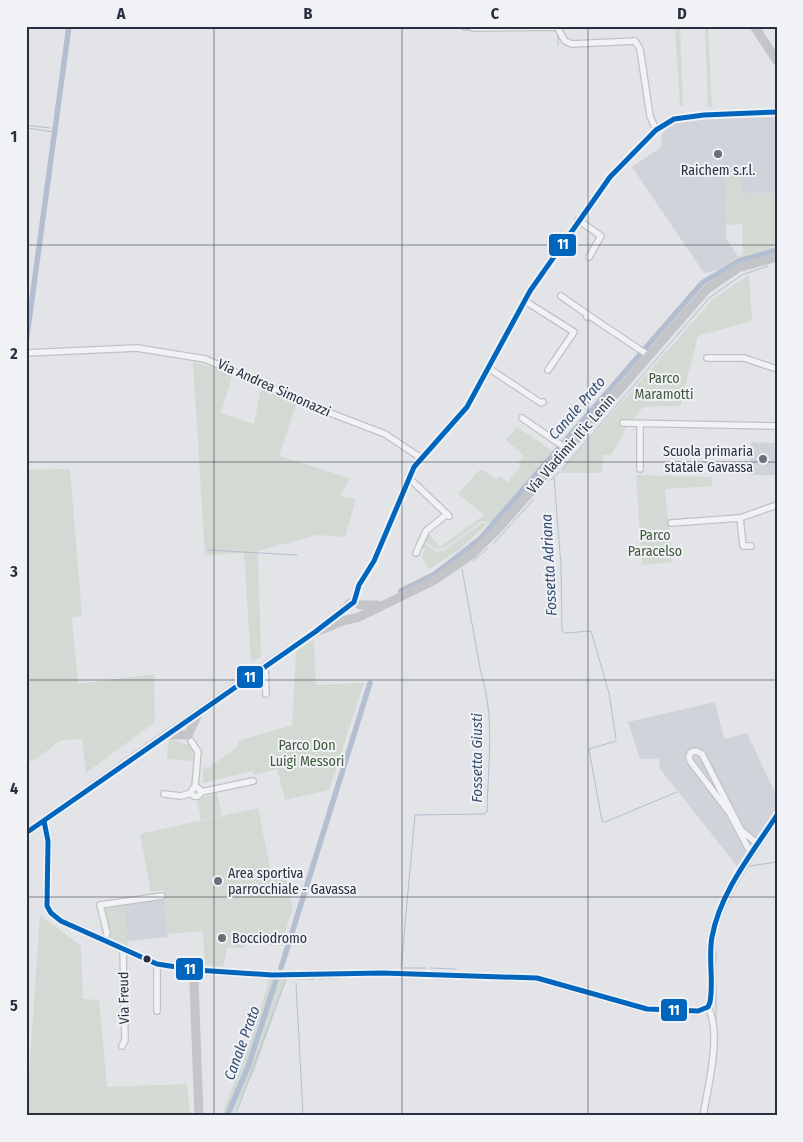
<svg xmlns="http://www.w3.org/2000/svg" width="803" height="1142" viewBox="0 0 803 1142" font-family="'Fira Sans Condensed',sans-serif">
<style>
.built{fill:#d1d3da}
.green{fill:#d2dad3}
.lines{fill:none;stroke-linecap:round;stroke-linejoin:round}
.stream{stroke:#b3bfd0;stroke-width:1}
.canal{stroke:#b3bfd0;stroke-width:5.5}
.street-casing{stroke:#c1c2c5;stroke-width:8}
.street{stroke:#f1f2f4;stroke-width:5.5}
.secondary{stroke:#c3c5c8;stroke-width:9}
.bus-1-casing{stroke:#f0f2f6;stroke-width:9}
.bus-1{stroke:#0065bd;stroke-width:5}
.grid{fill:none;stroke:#2a303f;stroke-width:1;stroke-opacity:0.55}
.poi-dot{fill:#6b6f7a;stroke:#f0f2f6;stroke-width:2}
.bus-dot{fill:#2a303f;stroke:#f0f2f6;stroke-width:2}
.labels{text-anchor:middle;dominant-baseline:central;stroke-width:4;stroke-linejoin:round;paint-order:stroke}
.poi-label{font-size:14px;fill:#2a303f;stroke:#f0f2f6;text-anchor:start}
.park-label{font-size:14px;fill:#3d5a39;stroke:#f0f2f6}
.street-label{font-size:14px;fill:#2a303f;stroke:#f0f2f6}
.water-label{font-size:15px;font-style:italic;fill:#374d70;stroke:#f0f2f6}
.line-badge{stroke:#f0f2f6;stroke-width:2}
.badge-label{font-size:14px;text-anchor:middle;font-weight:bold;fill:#fff}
.neatline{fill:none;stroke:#2a303f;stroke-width:2}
.grid-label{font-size:16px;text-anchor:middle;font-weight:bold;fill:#2a303f}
</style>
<rect width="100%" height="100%" fill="#e3e4e7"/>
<g class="built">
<path d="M 777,117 L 777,193 L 742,194 L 727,174 L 726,238 L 739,258 L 720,269 L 704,273 L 632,167 L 661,147 L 662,134 L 668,127 L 676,122 L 701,119 Z"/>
<path d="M 751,442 L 777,443 L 777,475 L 749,475 Z"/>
<path d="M 715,702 L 724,739 L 747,733 L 777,797 L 777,808 L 765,838 L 741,871 L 660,769 L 659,759 L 640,759 L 628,722 Z"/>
<path d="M 165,900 L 168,937 L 127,941 L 124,904 Z"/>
</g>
<g class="green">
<path d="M 677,26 L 680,26 L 683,106 L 680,106 L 675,29 Z"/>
<path d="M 705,26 L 708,26 L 712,107 L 708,107 Z"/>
<path d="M 741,171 L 742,194 L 777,193 L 777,254 L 731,264 L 728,260 L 743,255 L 742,224 L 726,225 L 727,174 Z"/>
<path d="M 749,275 L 752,321 L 698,336 L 680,406 L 643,407 L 625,430 L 611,455 L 603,455 L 602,473 L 559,473 L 713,299 Z"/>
<path d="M 193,362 L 233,373 L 221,413 L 254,424 L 261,388 L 296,404 L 279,456 L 350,478 L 340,496 L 356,499 L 345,537 L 317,535 L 258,551 L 261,657 L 251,662 L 244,553 L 205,555 Z"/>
<path d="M 517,427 L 554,452 L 494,522 L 495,524 L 482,521 L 445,548 L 435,549 L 424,540 L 428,533 L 440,547 L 484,515 L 458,494 L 478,471 L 483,470 L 496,479 L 499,476 L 508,482 L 521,466 L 518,463 L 524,456 L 506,440 Z"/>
<path d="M 70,469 L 82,616 L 72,617 L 78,684 L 154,674 L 154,678 L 155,722 L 86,773 L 82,739 L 61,740 L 35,760 L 26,762 L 26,470 Z"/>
<path d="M 636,475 L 711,477 L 713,486 L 665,489 L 672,562 L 642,565 Z"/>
<path d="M 482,523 L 487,524 L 460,549 L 429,569 L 422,557 L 425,549 L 421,547 L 424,542 L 436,552 L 443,551 Z"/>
<path d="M 314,640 L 316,685 L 364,683 L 329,790 L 285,800 L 277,769 L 254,775 L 252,771 L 203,783 L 203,767 L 208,768 L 237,747 L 239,741 L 292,725 L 296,651 Z"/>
<path d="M 171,740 L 190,745 L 194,755 L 194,761 L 167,759 L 168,741 Z"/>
<path d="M 217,793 L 222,815 L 201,820 L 197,799 Z"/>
<path d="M 258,808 L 271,873 L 284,872 L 293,907 L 281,946 L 245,942 L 244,948 L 227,948 L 223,967 L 205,965 L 203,931 L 168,934 L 164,890 L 151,892 L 140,834 Z"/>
<path d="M 124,904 L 128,946 L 111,940 L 105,908 Z"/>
<path d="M 40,915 L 81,946 L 83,999 L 99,1000 L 107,1087 L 187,1084 L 190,1116 L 26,1116 Z"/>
<path d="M 270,977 L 286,978 L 255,1070 L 232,1116 L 221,1116 L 246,1054 Z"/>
</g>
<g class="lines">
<g class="stream">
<path d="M 462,26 L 462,30 L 471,30"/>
<path d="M 558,34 L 558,46"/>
<path d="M 26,125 L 50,128"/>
<path d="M 26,128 L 55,132"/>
<path d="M 562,469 L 710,297 L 742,275 L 768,266"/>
<path d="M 554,477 L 561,566 L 562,631 L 565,633 L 591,631 L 609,693 L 616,739"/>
<path d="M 551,480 L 559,472"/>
<path d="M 494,543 L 533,500"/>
<path d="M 207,550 L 297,555"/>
<path d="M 473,561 L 488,548"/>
<path d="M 616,741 L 589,749 L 602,821 L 605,822 L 677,792"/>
<path d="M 750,866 L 777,862"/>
<path d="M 716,953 L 716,961"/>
<path d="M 404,968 L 426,968"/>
<path d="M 431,968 L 456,969"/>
<path d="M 401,969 L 415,815 L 485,814 L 487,811 C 488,766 495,716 481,673 L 462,569"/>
<path d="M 297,979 L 314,979"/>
<path d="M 319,979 L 338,978"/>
<path d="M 296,983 L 303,1114"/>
<path d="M 716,985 L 716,1031"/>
<path d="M 716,1058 L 717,1051"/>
<path d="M 235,1116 L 286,979"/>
<path d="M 706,1116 L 709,1099"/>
</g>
<g class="canal">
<path d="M 26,343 L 69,26"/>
<path d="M 401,591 L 435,574 L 480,539 L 702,283 L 739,261 L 777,250"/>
<path d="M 281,968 L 370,683"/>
<path d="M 227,1116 L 248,1067 L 277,977"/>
</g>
<g class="street-casing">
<g id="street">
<path d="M 468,26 L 474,28 L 557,27 L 565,41 L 572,44 L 635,41 L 640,49 L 650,116 L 656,130"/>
<path d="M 578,220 L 601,236 L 589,257"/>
<path d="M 561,296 L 588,315"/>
<path d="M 525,301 L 574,332 L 548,370"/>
<path d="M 587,317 L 588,315 L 648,355"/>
<path d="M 26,353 L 137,348 L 205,359 L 325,411 L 385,434 L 421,458"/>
<path d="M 707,358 L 744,358 L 777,369"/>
<path d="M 490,369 L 541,403 L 543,402"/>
<path d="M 522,418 L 567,449"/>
<path d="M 623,423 L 777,426"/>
<path d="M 640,424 L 640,469"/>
<path d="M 409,478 L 449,516"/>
<path d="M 740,518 L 743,546 L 751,546"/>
<path d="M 671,523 L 740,518 L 777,505"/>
<path d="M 416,553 L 426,531 L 447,514"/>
<path d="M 354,602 L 359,585 L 374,561 L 414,467 L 467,407 L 530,291 L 610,177 L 656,130 L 674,119 L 704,115 L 777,112"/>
<path d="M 265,666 L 266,694"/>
<path d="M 191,741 L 198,752 L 195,787"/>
<circle cx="196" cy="792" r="4.5"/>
<path d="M 201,792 L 253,781"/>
<path d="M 164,794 L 181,796 L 191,793"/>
<path d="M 753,852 L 748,848 L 729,812 L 690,761 L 689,756 L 691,752 L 696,751 L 702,754 L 741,830 L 758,844"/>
<path d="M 104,941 L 107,933 L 100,905 L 162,896"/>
<path d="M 157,1011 L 157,964"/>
<path d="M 122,1046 L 125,1040 L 123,949"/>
<path d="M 703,1116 C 708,1087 722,1033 708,1007"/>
</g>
</g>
<use href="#street" class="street"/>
<g class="secondary">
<path d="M 754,26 L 777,61"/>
<path d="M 321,630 L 342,621 L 359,617 L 433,581 L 471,555 L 499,528 L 707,289 L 738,268 L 777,257"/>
<path d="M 169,735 L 188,735 L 198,714"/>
<path d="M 44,821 L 48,841 L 47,906 L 51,913 L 61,921 L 157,964 L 196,970 L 272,975 L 382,973 L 537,978 L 647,1009 L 698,1011 L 708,1007 L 710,1002 C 715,981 709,958 712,937 C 718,898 756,848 777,815"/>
<path d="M 26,833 L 164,736 C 202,712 239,683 277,658 C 302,640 329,626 350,603 L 354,602 L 361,605 L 377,605"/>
<path d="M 196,970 L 194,984 L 199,1116"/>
</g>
<g class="bus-1-casing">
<g id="bus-1">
<path d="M 44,821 L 48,841 L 47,906 L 51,913 L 61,921 L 157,964 L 196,970 L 272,975 L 382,973 L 537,978 L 647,1009 L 698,1011 L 708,1007 L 710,1002 C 714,980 708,958 712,937 C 720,892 753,852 777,815"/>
<path d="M 26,833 L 315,632 L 354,602 L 359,585 L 374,561 L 414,467 L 467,407 L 530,291 L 610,177 L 656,130 L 674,119 L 704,115 L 777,112"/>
</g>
</g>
<use href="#bus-1" class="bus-1"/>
</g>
<path class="grid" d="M 214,26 L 214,1116M 402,26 L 402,1116M 588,26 L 588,1116M 26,245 L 777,245M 26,462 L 777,462M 26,680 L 777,680M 26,897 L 777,897"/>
<g class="poi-dot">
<circle cx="718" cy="154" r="5"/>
<circle cx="763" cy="459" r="5"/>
<circle cx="218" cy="881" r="5"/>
<circle cx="222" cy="938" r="5"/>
</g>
<circle class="bus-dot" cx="147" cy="959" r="4.5"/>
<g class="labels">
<g class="poi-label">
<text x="718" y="170" text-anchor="middle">Raichem s.r.l.</text>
<text x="753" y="451" text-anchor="end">Scuola primaria<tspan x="753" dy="16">statale Gavassa</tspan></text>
<text x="228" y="873">Area sportiva<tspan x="228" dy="16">parrocchiale - Gavassa</tspan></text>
<text x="232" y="938">Bocciodromo</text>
</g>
<g class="park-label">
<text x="664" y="378">Parco<tspan x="664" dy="16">Maramotti</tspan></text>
<text x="655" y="535">Parco<tspan x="655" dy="16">Paracelso</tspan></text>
<text x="307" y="745">Parco Don<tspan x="307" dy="16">Luigi Messori</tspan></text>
</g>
<g class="street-label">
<text transform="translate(274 388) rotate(24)">Via Andrea Simonazzi</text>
<text transform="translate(571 444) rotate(-49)">Via Vladimir Il'ic Lenin</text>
<text transform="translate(124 998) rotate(-91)">Via Freud</text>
</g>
<g class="water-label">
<text transform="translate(577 408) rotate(-49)">Canale Prato</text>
<text transform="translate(549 565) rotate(-93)">Fossetta Adriana</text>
<text transform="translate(477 758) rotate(-90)">Fossetta Giusti</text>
<text transform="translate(242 1043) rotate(-70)">Canale Prato</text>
</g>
</g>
<g class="line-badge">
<rect x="548" y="233" width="29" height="24" rx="5" fill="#0065bd"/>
<rect x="236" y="665" width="28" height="24" rx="5" fill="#0065bd"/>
<rect x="175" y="957" width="29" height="24" rx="5" fill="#0065bd"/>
<rect x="660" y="998" width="28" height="24" rx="5" fill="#0065bd"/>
</g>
<g class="badge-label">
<text x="563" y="249">11</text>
<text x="250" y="682">11</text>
<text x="190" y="974">11</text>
<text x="674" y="1015">11</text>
</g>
<rect width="803" height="1142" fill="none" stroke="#f0f2f6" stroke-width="55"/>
<rect x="28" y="28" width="748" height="1086" class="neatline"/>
<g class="grid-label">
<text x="121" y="19">A</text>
<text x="308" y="19">B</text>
<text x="495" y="19">C</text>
<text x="682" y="19">D</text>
<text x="14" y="142">1</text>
<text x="14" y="359">2</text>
<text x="14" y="577">3</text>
<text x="14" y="794">4</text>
<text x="14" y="1011">5</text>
</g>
</svg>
